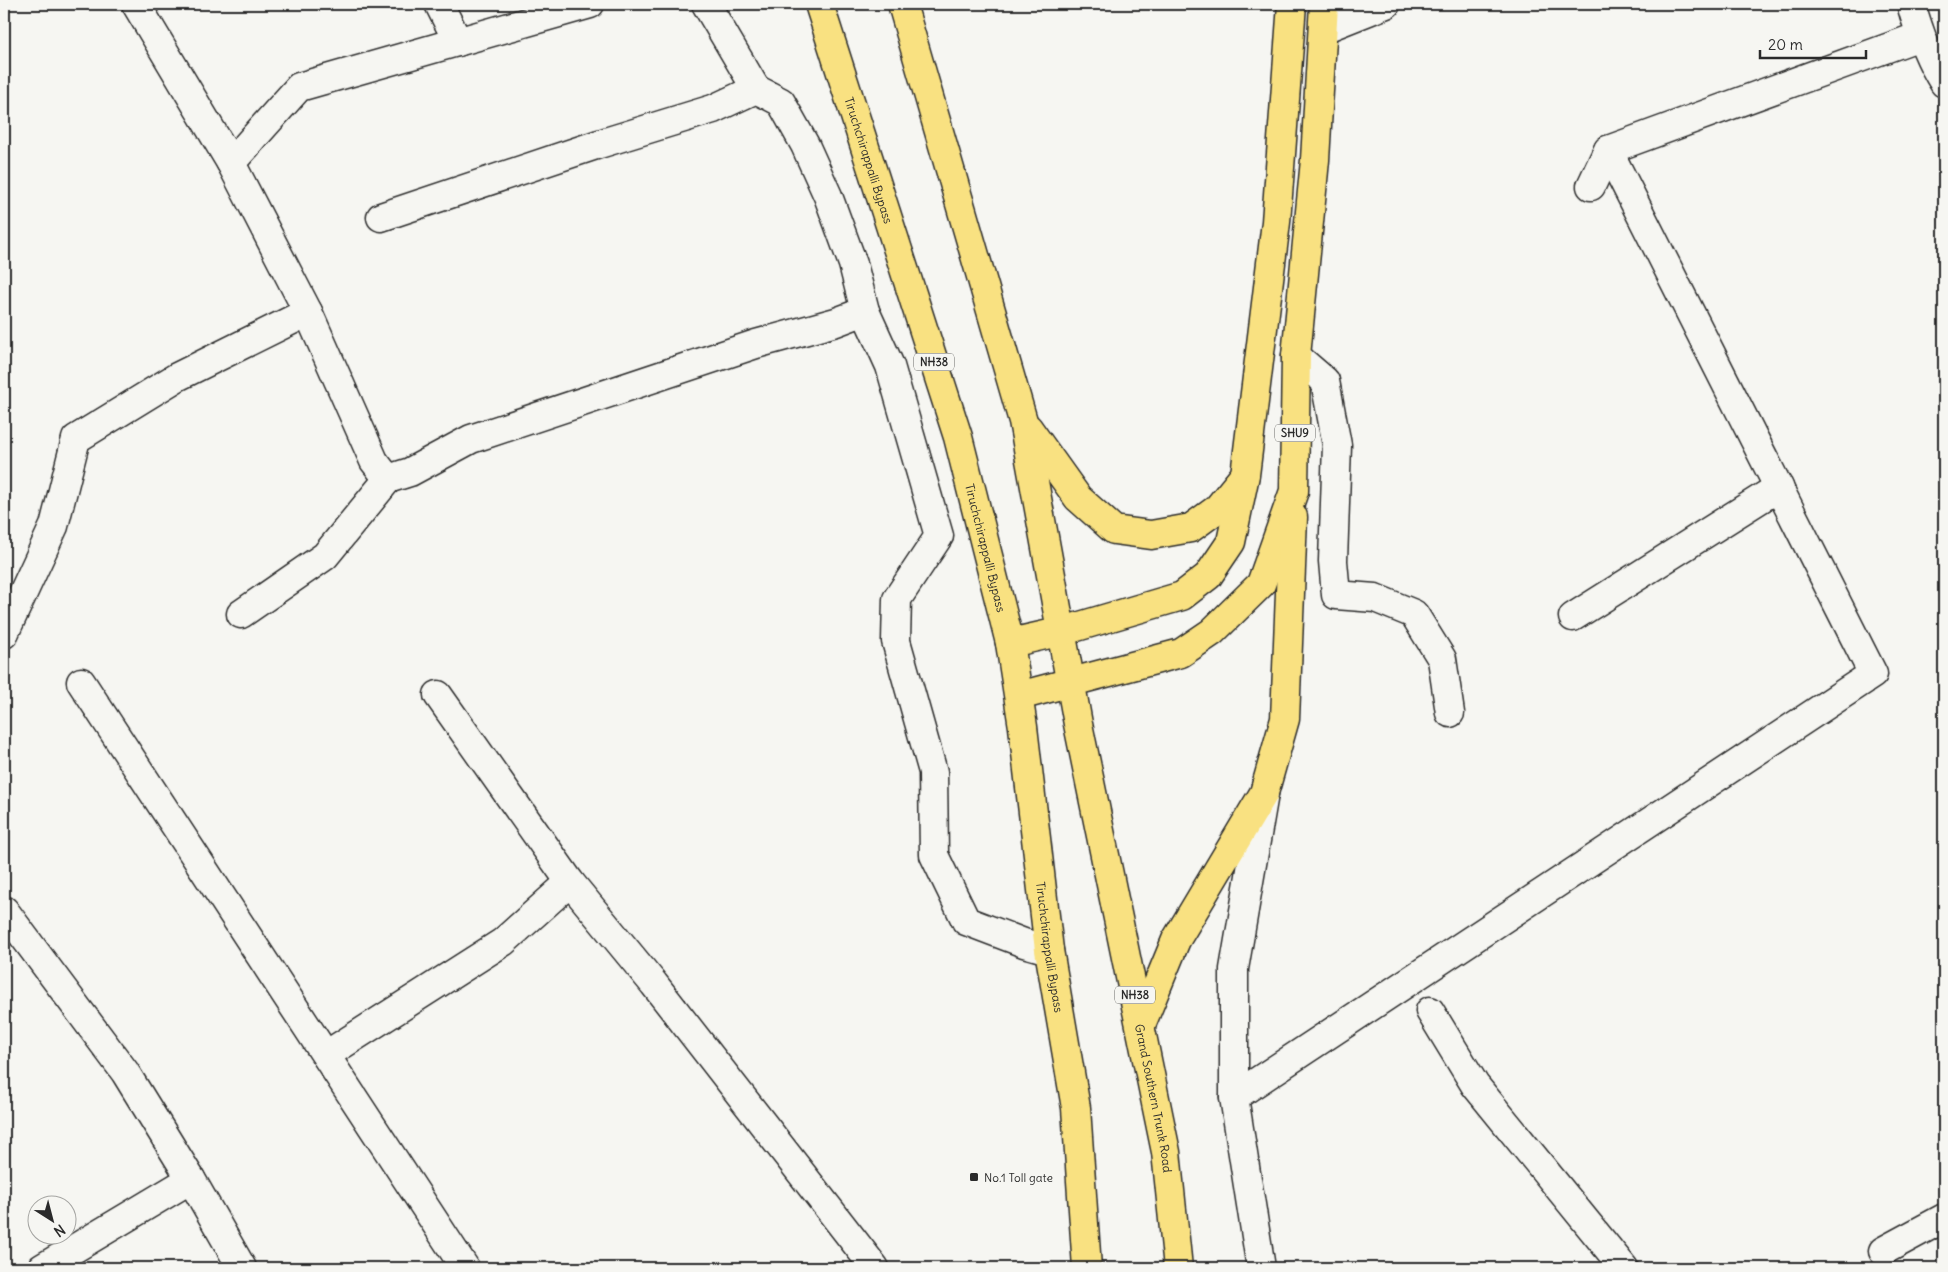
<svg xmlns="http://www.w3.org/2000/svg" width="1948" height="1272" viewBox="0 0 1948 1272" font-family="Delius,sans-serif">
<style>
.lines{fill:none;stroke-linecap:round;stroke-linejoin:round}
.minor-casing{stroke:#2b2b2b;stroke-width:31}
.highway-casing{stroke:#2b2b2b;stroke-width:31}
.minor{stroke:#f6f6f2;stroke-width:28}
.highway{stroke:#f9e181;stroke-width:28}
.poi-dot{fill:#2b2b2b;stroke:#f6f6f2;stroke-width:2}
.labels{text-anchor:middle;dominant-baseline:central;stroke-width:4;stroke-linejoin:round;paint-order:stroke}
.shield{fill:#f6f6f2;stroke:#686867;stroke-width:1}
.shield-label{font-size:11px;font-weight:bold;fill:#2b2b2b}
.street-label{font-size:12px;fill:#2b2b2b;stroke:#f6f6f2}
.poi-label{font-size:12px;fill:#2b2b2b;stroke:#f6f6f2;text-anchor:start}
</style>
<rect width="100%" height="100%" fill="#f6f6f2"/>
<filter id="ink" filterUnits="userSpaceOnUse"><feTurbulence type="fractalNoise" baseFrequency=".02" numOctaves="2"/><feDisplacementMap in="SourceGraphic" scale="10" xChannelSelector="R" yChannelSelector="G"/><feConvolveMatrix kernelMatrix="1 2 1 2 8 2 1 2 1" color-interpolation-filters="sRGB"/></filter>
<g filter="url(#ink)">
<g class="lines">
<g class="minor-casing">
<g id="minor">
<path d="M 439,4 L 458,42"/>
<path d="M 706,4 L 756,89"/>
<path d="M 1911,4 C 1919,32 1928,58 1944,83"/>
<path d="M 1323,29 L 1386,4"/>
<path d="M 231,163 L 299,87 L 590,4"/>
<path d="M 1591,186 L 1608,150"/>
<path d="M 381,217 L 599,144 L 713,109 L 756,89 L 781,102 L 805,145 L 828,196 L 853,264 L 865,311"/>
<path d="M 308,312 L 374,461 L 388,479 L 410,472 L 471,439 L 756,344 L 836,322 L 865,311 L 890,366 L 939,536 L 897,599 L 896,641 L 933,772 L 934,855 L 966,921 L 1024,943 L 1049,950"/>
<path d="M 1296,356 L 1325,381 L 1337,445 L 1333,561 L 1336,595 L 1375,598 L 1414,614 L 1442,659 L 1450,713"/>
<path d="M 241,614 L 325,556 L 388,479"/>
<path d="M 1573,617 L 1779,487"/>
<path d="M 4,634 L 54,526 L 76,439 L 177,377 L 308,312 L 231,163 L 136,4"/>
<path d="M 81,682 L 465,1268"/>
<path d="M 438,695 L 570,882 L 654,984 L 875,1268"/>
<path d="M 4,910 L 125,1072 L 191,1179 L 242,1268"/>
<path d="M 1430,1011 L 1475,1085 L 1624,1268"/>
<path d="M 326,1055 L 503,942 L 570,882"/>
<path d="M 1234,1097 L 1873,674 L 1608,150 L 1920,36"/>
<path d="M 1883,1251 L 1944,1218"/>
<path d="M 42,1268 L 191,1179"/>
<path d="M 1261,1268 L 1234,1097 L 1234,969 L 1264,794"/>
</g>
</g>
<g class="highway-casing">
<g id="highway">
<path id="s1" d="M 819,4 L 958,437 L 1010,643 L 1023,727 L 1049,950 L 1076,1108 L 1087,1268"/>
<path id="s2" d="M 902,4 L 1023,421 L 1078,724 L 1166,1152 L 1178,1268"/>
<path d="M 1028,428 L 1078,498 L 1114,530 L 1151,535 L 1191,528 L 1217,509 L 1243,477"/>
<path d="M 1010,643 L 1063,631 L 1182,596 L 1208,576 L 1231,542 L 1245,475 L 1276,222 L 1292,4"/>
<path d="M 1019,696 L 1181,653 L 1212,632 L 1261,584 L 1294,491 L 1296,356 L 1315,160 L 1324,4"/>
<path d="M 1141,1025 L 1176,940 L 1264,793 L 1285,719 L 1293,517"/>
</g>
</g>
<use href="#minor" class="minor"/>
<use href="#highway" class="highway"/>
</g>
</g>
<rect class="poi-dot" x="969" y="1172" width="10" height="10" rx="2.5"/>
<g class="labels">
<g class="shield">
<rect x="914" y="353.5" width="40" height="17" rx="4"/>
<rect x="1275" y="424.5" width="40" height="17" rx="4"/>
<rect x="1115" y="986.5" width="40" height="17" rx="4"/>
</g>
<g class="shield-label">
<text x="934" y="362">NH38</text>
<text x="1295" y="433">SHU9</text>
<text x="1135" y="995">NH38</text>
</g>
<g class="street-label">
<text stroke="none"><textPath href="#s1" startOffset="164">Tiruchchirappalli Bypass</textPath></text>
<text stroke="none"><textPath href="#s1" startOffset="569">Tiruchchirappalli Bypass</textPath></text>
<text stroke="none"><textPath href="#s1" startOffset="974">Tiruchchirappalli Bypass</textPath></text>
<text stroke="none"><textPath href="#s2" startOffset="1124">Grand Southern Trunk Road</textPath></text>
</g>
<g class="poi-label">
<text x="984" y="1177">No.1 Toll gate</text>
</g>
</g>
<rect width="1948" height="1272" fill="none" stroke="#f6f6f2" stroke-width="20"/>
<rect x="10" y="10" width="1928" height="1252" fill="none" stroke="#2b2b2b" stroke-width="2" filter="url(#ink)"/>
<g transform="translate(52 1220) rotate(144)"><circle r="24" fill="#f6f6f2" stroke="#a5a5a2"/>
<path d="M0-4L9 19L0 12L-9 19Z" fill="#2b2b2b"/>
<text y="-8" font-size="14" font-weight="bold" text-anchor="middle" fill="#2b2b2b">N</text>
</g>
<path d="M1760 50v8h106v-8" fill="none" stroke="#2b2b2b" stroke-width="2.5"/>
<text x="1768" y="50" font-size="15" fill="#2b2b2b" stroke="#f6f6f2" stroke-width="4" paint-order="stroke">20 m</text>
</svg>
